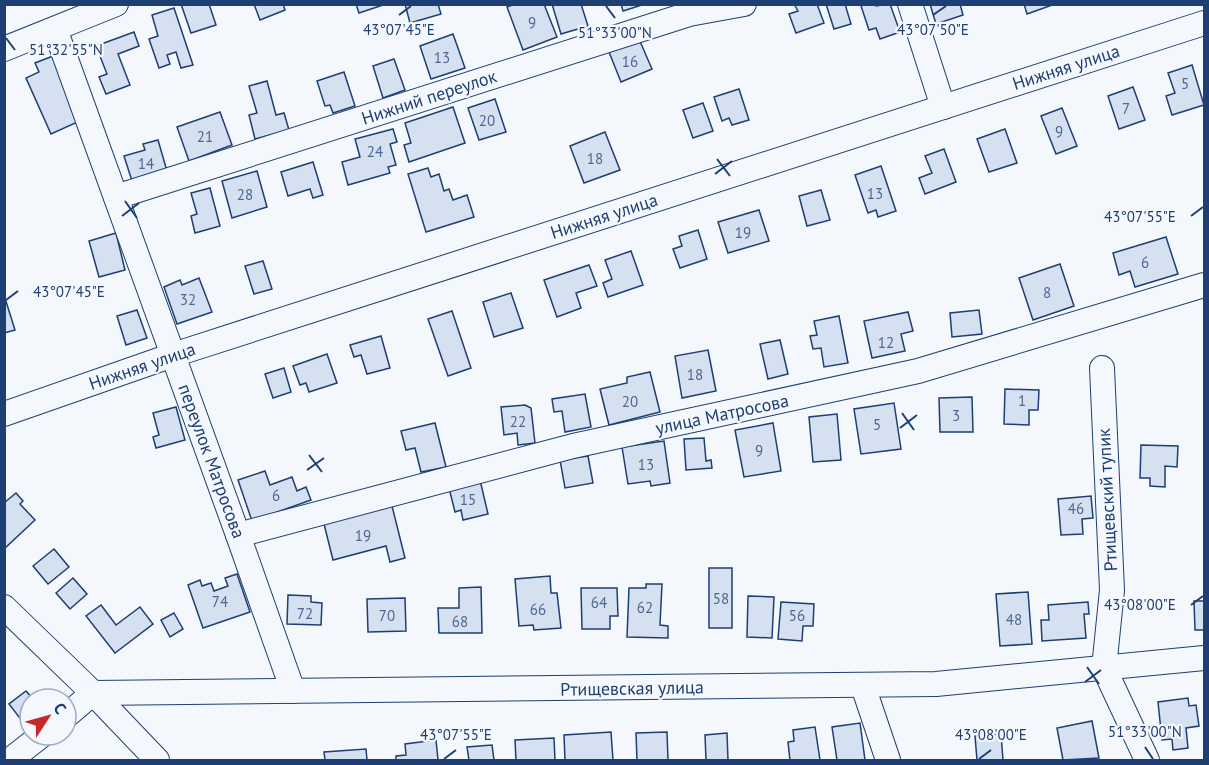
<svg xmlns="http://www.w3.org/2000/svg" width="1209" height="765" viewBox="0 0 1209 765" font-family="'PT Sans',sans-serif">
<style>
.building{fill:#d5e0f0;stroke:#1d3f73;stroke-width:1.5}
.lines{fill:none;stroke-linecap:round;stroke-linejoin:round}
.minor-casing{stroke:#1d3f73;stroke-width:26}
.minor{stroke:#f4f7fb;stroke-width:24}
.ticks{fill:none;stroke:#1d3f73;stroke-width:2}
.labels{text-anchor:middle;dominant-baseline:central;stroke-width:4.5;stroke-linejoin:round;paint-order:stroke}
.number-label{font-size:15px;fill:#4b6792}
.street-label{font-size:18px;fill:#1d3f73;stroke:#f4f7fb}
.ticks-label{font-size:15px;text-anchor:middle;fill:#1d3f73;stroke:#f4f7fb;stroke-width:4.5;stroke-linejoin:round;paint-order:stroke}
</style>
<rect width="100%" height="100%" fill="#f4f7fb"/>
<g class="building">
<path d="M 181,4 L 209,4 L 216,25 L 191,33 Z"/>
<path d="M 254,4 L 283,4 L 285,10 L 260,20 Z"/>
<path d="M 356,4 L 386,4 L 359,13 Z"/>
<path d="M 405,4 L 438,4 L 441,14 L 410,23 Z"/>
<path d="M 515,4 L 544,4 L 557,37 L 523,50 L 507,7 Z"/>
<path d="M 552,4 L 581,4 L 588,26 L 561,34 Z"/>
<path d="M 621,4 L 645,4 L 623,11 Z"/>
<path d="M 794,4 L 817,4 L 824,23 L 796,33 L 789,14 L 798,11 Z"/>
<path d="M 826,4 L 845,4 L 851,24 L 834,29 Z"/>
<path d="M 865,4 L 875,4 L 876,6 L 890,4 L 900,32 L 880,39 L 876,28 L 869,30 L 861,6 Z"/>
<path d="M 930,4 L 960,4 L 963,15 L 936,24 Z"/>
<path d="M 1024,4 L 1055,4 L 1027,14 Z"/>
<path d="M 174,8 L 193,65 L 181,68 L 176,52 L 167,55 L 170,64 L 159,68 L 149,39 L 158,36 L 152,15 Z"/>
<path d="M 134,32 L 139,46 L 118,54 L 130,85 L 106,94 L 99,77 L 107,74 L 96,46 Z"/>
<path d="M 453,34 L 465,68 L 431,79 L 420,46 Z"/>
<path d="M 639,39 L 652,69 L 621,82 L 609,52 Z"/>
<path d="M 53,56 L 82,120 L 51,134 L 26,78 L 39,72 L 35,63 Z"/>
<path d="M 394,59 L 405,90 L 383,98 L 373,66 Z"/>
<path d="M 1192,65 L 1204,105 L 1172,115 L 1166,96 L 1175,93 L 1168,73 Z"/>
<path d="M 344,72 L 355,106 L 333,113 L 330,105 L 325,106 L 317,81 Z"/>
<path d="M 267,81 L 276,115 L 284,113 L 289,130 L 255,139 L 249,115 L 257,113 L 249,86 Z"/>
<path d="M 1133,87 L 1145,120 L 1119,129 L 1108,96 Z"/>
<path d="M 739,89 L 749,120 L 732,125 L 729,118 L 722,121 L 714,97 Z"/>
<path d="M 495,99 L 506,132 L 479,140 L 468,108 Z"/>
<path d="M 703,103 L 713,131 L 693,138 L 683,110 Z"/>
<path d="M 453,107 L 465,143 L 409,162 L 404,145 L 411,143 L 405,123 Z"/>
<path d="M 1062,108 L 1077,146 L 1056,154 L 1041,116 Z"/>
<path d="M 220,112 L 232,145 L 189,161 L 177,127 Z"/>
<path d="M 393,129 L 397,142 L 390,144 L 396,165 L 388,167 L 390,173 L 348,185 L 342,162 L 360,157 L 355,139 Z"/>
<path d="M 1005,129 L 1017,163 L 989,172 L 977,139 Z"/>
<path d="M 605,132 L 620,170 L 584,183 L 570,146 Z"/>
<path d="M 158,140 L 167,171 L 132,181 L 124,156 L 145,150 L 143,144 Z"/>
<path d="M 944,149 L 956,182 L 925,194 L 919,178 L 932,173 L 925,156 Z"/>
<path d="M 313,162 L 323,195 L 313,198 L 310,189 L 288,196 L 281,172 Z"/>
<path d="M 881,166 L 896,211 L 878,217 L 876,210 L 868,213 L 855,175 Z"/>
<path d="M 428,168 L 431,177 L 439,174 L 444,191 L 449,189 L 453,200 L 467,195 L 474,217 L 426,232 L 408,174 Z"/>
<path d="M 257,171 L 267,207 L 232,218 L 222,181 Z"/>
<path d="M 210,188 L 220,226 L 195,233 L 191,216 L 197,214 L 191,193 Z"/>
<path d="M 821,190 L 830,220 L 807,226 L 799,196 Z"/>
<path d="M 759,210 L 769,241 L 728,253 L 718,222 Z"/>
<path d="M 698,230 L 707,259 L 680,268 L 673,249 L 682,246 L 679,236 Z"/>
<path d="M 116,233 L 125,270 L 99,277 L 89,241 Z"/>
<path d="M 1166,237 L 1178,274 L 1135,287 L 1130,271 L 1119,275 L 1113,253 Z"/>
<path d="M 631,251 L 643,285 L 608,297 L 603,283 L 612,279 L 605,260 Z"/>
<path d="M 263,261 L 272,289 L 254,294 L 245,266 Z"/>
<path d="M 1060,264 L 1074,306 L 1033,320 L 1019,278 Z"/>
<path d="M 589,265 L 597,286 L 576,293 L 581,308 L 557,317 L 544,280 Z"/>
<path d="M 199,278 L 212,312 L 177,324 L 164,287 L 180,280 L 182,285 Z"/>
<path d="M 511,293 L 523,328 L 494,337 L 483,302 Z"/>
<path d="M 4,295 L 15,330 L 4,333 Z"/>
<path d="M 137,310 L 147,338 L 126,345 L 117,316 Z"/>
<path d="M 979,310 L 982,334 L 952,337 L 950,313 Z"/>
<path d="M 452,311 L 471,368 L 448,376 L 428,319 Z"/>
<path d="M 908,312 L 913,331 L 901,334 L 905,351 L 872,358 L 864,321 Z"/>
<path d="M 839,316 L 848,363 L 824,367 L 821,348 L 813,349 L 810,336 L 817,335 L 814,321 Z"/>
<path d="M 381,336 L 390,368 L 367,374 L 361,355 L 354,357 L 350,345 Z"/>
<path d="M 780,340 L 788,374 L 768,379 L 760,344 Z"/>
<path d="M 708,350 L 716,391 L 682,398 L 675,356 Z"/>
<path d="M 327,354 L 337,383 L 309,392 L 306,383 L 300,385 L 293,366 Z"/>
<path d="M 284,368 L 291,392 L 273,398 L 265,374 Z"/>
<path d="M 650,372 L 660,412 L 609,425 L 600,389 L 627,383 L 627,377 Z"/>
<path d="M 1005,389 L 1039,390 L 1038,410 L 1029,410 L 1029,425 L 1004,424 Z"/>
<path d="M 585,394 L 591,427 L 565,432 L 562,411 L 554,412 L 552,399 Z"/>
<path d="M 972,397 L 973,432 L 940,432 L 939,398 Z"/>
<path d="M 894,403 L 901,449 L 861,454 L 854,409 Z"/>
<path d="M 525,405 L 531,408 L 535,443 L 518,445 L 517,433 L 504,435 L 501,407 Z"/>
<path d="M 176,407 L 185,440 L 156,448 L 153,437 L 159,435 L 153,413 Z"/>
<path d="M 837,414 L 841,460 L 813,462 L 809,417 Z"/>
<path d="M 435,423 L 446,467 L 421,472 L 415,448 L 406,450 L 401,431 Z"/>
<path d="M 773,423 L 781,471 L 744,477 L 735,430 Z"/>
<path d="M 704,438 L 706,461 L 711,460 L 712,468 L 686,470 L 684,439 Z"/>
<path d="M 664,441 L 670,483 L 651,486 L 650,481 L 628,484 L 622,447 Z"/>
<path d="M 1141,445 L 1178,446 L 1177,467 L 1165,466 L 1165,487 L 1150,486 L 1150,478 L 1140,478 Z"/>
<path d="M 588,456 L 593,483 L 565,488 L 560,460 Z"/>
<path d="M 265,471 L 270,485 L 292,477 L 297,491 L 306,487 L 311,500 L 252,521 L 238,480 Z"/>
<path d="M 480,480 L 488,514 L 463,520 L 461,510 L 455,512 L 449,488 Z"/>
<path d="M 16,493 L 23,501 L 20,504 L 35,520 L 5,548 L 4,503 Z"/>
<path d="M 1091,496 L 1093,518 L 1082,519 L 1083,534 L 1061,535 L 1058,499 Z"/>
<path d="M 392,506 L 405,558 L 390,562 L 386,546 L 333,560 L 324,524 Z"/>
<path d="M 54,549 L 69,567 L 48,584 L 33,566 Z"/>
<rect x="709" y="568" width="23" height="60"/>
<path d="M 237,574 L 250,612 L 203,628 L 188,585 L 200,580 L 202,586 L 211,583 L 214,591 L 228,586 L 225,578 Z"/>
<path d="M 550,576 L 551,593 L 557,593 L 561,628 L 534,630 L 533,625 L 519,626 L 515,579 Z"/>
<path d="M 73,578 L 87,594 L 70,609 L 56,593 Z"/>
<path d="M 646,584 L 662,584 L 660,625 L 668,626 L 668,638 L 627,637 L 629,588 L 646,588 Z"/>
<path d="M 481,587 L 482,633 L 439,633 L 438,608 L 459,608 L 459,588 Z"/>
<path d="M 581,588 L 617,588 L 618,616 L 610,616 L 610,629 L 582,629 Z"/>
<path d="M 1028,592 L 1032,644 L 1000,646 L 996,594 Z"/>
<path d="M 288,595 L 311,596 L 311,602 L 322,603 L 321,625 L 287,624 Z"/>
<path d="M 748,596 L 774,597 L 772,638 L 747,637 Z"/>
<path d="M 405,598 L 406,631 L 368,632 L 367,599 Z"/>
<path d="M 1194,601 L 1204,601 L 1204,630 L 1195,630 Z"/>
<path d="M 781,602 L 814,604 L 813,626 L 803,626 L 802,641 L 778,639 Z"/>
<path d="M 1088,602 L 1089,614 L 1084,614 L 1086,638 L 1042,641 L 1041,620 L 1049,620 L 1048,605 Z"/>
<path d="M 101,605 L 116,625 L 140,607 L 153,624 L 115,653 L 86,616 Z"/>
<path d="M 174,613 L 183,629 L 170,637 L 161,620 Z"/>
<path d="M 26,691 L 33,699 L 30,699 L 29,730 L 9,704 Z"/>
<path d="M 1188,698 L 1189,706 L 1196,705 L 1199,726 L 1186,728 L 1188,748 L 1173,750 L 1172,739 L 1162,740 L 1158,702 Z"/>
<path d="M 1092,721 L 1099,758 L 1063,760 L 1057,728 Z"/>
<path d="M 860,723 L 865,760 L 837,760 L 832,727 Z"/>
<path d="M 815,727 L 820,760 L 790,760 L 788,742 L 794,741 L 793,730 Z"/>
<path d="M 611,732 L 613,760 L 565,760 L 564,735 Z"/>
<path d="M 667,732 L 668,760 L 637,760 L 636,733 Z"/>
<path d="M 727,733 L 728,760 L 706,760 L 705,735 Z"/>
<path d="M 1001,734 L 1003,760 L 977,760 L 975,736 Z"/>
<path d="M 554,738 L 555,760 L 516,760 L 515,740 Z"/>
<path d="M 436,740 L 438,760 L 396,760 L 396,756 L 406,755 L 405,744 Z"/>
<path d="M 492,745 L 494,760 L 469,760 L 467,747 Z"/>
<path d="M 366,749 L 367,760 L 325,760 L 324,752 Z"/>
</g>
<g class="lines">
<g class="minor-casing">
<g id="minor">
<path d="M 910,4 L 943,107"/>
<path d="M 55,29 L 238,535 L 293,691"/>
<path d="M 4,49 L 116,4"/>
<path d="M 116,197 L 689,14 L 744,4"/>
<path d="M 1102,368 L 1112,590 L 1104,668 L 1147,760"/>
<path d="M 4,414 L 173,355 L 1204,23"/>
<path d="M 238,535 L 573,446 L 918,371 L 1204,285"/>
<path d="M 4,607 L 93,693 L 157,760"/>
<path d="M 863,686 L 888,760"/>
<path d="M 66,716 L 93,693 L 936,684 L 1204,658"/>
<path d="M 10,760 L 42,735"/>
</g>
</g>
<use href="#minor" class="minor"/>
</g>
<path class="ticks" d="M 606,6 L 615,18M 399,15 L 411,6M 933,15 L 946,6M 6,38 L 15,50M 717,159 L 730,176M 715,174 L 732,161M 125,201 L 137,218M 122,216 L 139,203M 1191,216 L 1203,207M 6,300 L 18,291M 902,413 L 914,430M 900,428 L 917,415M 309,455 L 322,472M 307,470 L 324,458M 1191,605 L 1203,596M 1087,667 L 1099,684M 1085,682 L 1101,670M 1145,747 L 1153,759M 444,759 L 456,750M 979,759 L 991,750"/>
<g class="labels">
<g class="number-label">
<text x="532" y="22">9</text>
<text x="442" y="57">13</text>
<text x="630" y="61">16</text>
<text x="1185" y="83">5</text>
<text x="1126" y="108">7</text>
<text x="487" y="120">20</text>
<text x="1059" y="131">9</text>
<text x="205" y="136">21</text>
<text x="375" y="151">24</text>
<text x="595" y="158">18</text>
<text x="146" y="163">14</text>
<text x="875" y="193">13</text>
<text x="245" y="194">28</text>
<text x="743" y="232">19</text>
<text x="1145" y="262">6</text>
<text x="1047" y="292">8</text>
<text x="188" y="299">32</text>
<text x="886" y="342">12</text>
<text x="695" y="374">18</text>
<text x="1022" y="400">1</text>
<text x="630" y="401">20</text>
<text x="956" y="415">3</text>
<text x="518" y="421">22</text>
<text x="877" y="424">5</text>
<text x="759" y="450">9</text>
<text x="646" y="464">13</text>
<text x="276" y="495">6</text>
<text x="468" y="499">15</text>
<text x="1076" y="508">46</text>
<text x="363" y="535">19</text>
<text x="721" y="598">58</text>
<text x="220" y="601">74</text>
<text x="599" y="602">64</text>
<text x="645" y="607">62</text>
<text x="538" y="609">66</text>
<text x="305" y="613">72</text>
<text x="387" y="615">70</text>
<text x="797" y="615">56</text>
<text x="1014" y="619">48</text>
<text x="460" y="621">68</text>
</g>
<g class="street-label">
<text transform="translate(1066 67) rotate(-18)">Нижняя улица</text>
<text transform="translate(429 97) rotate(-18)">Нижний переулок</text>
<text transform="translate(604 216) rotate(-18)">Нижняя улица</text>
<text transform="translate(142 366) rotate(-19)">Нижняя улица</text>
<text transform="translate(722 414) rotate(-12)">улица Матросова</text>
<text transform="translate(212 461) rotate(70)">переулок Матросова</text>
<text transform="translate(1107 500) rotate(-93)">Ртищевский тупик</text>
<text transform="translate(632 688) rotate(-1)">Ртищевская улица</text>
</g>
</g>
<g class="ticks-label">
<text x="933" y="35">43°07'50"E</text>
<text x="399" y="35">43°07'45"E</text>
<text x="615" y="38">51°33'00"N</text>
<text x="66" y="55">51°32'55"N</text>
<text x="1140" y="222">43°07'55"E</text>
<text x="69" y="297">43°07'45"E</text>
<text x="1140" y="610">43°08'00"E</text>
<text x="1145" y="737">51°33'00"N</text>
<text x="456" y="740">43°07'55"E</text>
<text x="991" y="740">43°08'00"E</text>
</g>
<rect width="1209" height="765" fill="none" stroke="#1d3f73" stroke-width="12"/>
<g transform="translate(48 717) rotate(54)"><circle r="28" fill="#f4f7fb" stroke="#9eadc5" stroke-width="1.5"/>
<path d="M0-4.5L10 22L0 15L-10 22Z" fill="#c62828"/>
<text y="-9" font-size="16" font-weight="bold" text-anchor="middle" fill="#1d3f73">С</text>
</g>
</svg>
